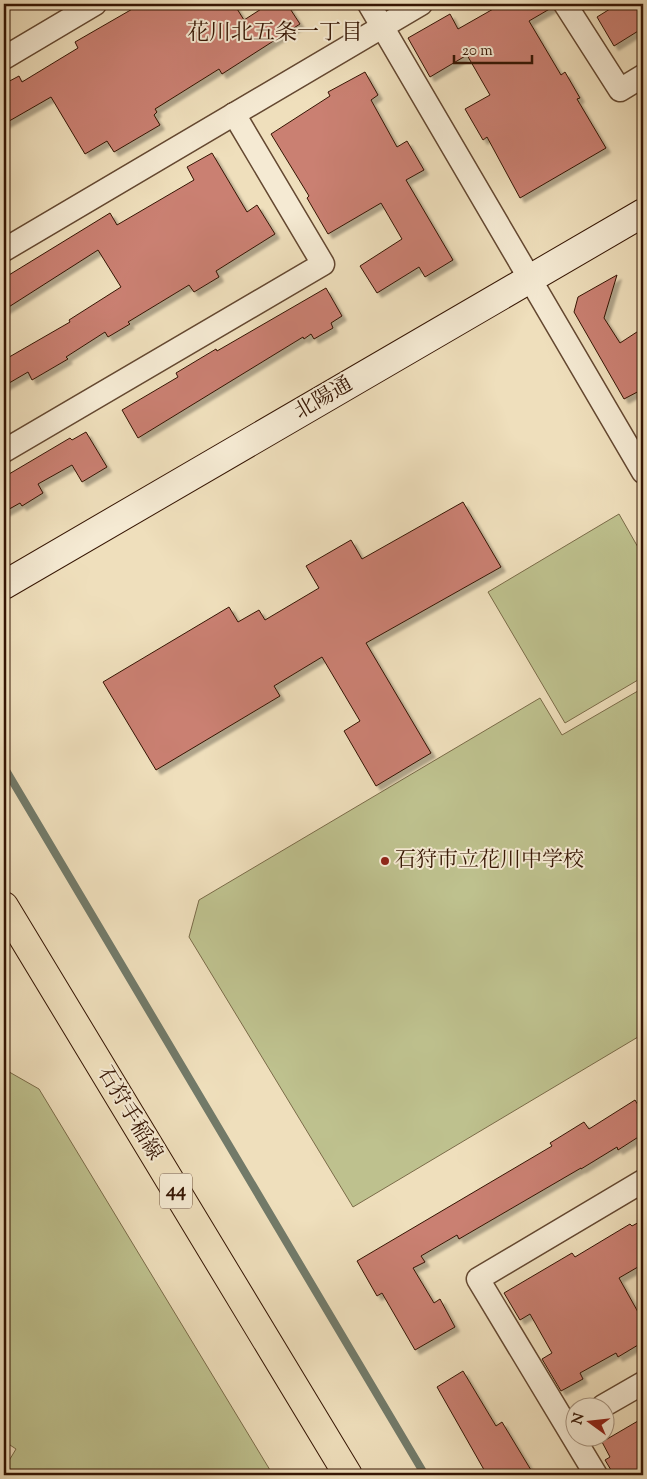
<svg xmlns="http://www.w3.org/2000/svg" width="647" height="1479" viewBox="0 0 647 1479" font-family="'Sorts Mill Goudy','Noto Serif JP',serif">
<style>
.green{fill:#bec18e;stroke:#7a6b48}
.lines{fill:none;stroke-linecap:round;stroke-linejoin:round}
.stream{stroke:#727a69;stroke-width:8}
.building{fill:#ca8072;stroke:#351503;filter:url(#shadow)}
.street-casing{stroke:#644831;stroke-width:25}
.secondary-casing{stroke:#351503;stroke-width:30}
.primary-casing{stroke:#351503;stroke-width:30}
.street{stroke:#f5ead3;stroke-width:22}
.secondary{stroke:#f5ead3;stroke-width:28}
.primary{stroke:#efdfbc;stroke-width:28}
.poi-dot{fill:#8f2418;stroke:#f5ead3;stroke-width:2}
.labels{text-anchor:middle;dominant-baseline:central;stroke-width:4;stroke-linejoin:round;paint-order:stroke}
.shield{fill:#f5ead3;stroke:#6f5541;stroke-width:1}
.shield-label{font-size:20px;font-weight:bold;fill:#351503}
.street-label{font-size:21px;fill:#351503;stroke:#f5ead3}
.poi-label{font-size:21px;fill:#351503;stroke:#f5ead3;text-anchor:start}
.neighbourhood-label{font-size:22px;fill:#351503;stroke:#f5ead3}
</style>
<defs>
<filter id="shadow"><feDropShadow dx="4.5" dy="4.5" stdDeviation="1" flood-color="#0004"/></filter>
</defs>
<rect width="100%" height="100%" fill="#efdfbc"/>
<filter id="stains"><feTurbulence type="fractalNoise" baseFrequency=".004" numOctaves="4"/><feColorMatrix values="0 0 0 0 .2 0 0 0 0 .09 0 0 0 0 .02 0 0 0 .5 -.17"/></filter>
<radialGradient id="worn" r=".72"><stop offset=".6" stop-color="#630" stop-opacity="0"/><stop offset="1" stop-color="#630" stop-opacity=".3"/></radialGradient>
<g class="green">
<path d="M 619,514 L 643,556 L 643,677 L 565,723 L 488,592 Z"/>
<path d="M 643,688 L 643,1034 L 353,1207 L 189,937 L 199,900 L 540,698 L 562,735 Z"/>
<path d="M 4,1069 L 39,1089 L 273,1475 L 4,1475 L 4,1469 L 16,1449 L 4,1441 Z"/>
</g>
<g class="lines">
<path class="stream" d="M 4,767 L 425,1475"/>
</g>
<g class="building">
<path d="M 141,4 L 234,4 L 244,20 L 269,4 L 287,4 L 300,24 L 222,74 L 219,69 L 155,109 L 157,112 L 154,115 L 160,125 L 114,152 L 107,141 L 85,154 L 51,97 L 4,124 L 4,84 L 19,76 L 22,82 L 78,48 L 75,42 Z"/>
<path d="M 502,4 L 552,4 L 553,7 L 529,21 L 561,75 L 565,72 L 580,98 L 577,99 L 606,148 L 520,198 L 487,137 L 483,140 L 465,109 L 490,95 L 467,55 L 430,77 L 408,38 L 450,14 L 458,29 Z"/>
<path d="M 618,4 L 643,4 L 643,28 L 614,46 L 597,17 Z"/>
<path d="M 365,72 L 378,95 L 371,100 L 397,147 L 407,141 L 424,170 L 406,180 L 453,260 L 425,277 L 419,267 L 377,293 L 360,266 L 402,239 L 381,203 L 328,234 L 307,198 L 309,196 L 271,134 L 330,96 L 328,92 Z"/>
<path d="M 212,153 L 247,212 L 257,205 L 275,234 L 216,271 L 219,277 L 194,292 L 189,285 L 128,322 L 130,324 L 108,337 L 105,332 L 66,357 L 68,359 L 32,380 L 28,372 L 4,386 L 4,360 L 70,322 L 69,320 L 121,287 L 98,250 L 4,310 L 4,278 L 110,213 L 117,225 L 194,180 L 187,167 Z"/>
<path d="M 617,275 L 604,318 L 620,343 L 643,328 L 643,389 L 624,399 L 574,312 L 578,297 Z"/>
<path d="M 326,288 L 342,316 L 331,323 L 333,328 L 314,339 L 311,334 L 304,339 L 303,337 L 138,438 L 122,410 L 178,377 L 176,373 L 216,349 L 217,351 Z"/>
<path d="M 86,432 L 107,467 L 82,482 L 72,465 L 38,484 L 43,493 L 22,506 L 20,503 L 4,512 L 4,477 L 70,438 L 72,440 Z"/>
<path d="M 463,502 L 501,567 L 366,643 L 431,753 L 376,786 L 344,731 L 360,721 L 322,657 L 274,686 L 280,696 L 156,770 L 103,682 L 229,607 L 238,622 L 259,610 L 265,620 L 319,588 L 306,566 L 351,540 L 362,559 Z"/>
<path d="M 635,1100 L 643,1113 L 643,1134 L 618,1150 L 617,1147 L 581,1169 L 581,1168 L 459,1239 L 457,1235 L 421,1256 L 425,1262 L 413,1268 L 434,1303 L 440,1299 L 455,1327 L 415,1350 L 382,1293 L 377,1296 L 357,1261 L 552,1146 L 550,1143 L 584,1122 L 589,1129 Z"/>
<path d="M 643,1220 L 643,1264 L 619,1278 L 643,1321 L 643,1342 L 618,1357 L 616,1353 L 580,1373 L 583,1379 L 561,1391 L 542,1359 L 552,1353 L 530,1314 L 520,1320 L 504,1293 L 572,1253 L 575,1257 L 630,1224 L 632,1226 Z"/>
<path d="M 463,1371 L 496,1426 L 502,1422 L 534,1475 L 487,1475 L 437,1387 Z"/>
<path d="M 643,1418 L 643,1475 L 614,1475 L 605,1460 L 610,1457 L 602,1442 Z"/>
</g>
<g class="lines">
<g class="street-casing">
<g id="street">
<path d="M 369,4 L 643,472"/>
<path d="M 565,4 L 620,90 L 643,76"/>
<path d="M 4,58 L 95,4"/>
<path d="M 4,250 L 421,4"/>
<path d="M 4,451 L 323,264 L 234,114"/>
<path d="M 603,1406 L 643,1383"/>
<path d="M 596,1475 L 478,1279 L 643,1181"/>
</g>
</g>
<g class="secondary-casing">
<path id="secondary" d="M 4,585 L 643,213"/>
</g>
<g class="primary-casing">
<path id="primary" d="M 4,906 L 348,1475"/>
</g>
<use href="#street" class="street"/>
<use href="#secondary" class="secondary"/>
<use href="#primary" class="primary"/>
</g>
<circle class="poi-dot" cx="385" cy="861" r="5"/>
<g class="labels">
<rect class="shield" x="160" y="1173.5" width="32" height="35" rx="4"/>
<g class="shield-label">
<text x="176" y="1191">44</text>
</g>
<g class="street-label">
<text transform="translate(324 399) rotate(-30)">北陽通</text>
<text transform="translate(129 1114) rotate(59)">石狩手稲線</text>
</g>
<g class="poi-label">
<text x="395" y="861">石狩市立花川中学校</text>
</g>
<g class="neighbourhood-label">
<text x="275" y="34">花川北五条一丁目</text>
</g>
</g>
<rect width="647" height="1479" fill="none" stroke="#efdfbc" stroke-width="20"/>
<rect x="5" y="5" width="637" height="1469" fill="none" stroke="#351503" stroke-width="2.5"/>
<rect x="10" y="10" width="627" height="1459" fill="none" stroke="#351503"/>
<g transform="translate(590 1422) rotate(285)"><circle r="24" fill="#f5ead3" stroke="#a89580"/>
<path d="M0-4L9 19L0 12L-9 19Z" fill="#8f2418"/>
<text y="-8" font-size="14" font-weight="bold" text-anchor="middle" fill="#351503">N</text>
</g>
<path d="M454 55v8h78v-8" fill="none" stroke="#351503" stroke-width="2.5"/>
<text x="462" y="55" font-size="15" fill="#351503" stroke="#f5ead3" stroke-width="4" paint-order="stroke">20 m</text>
<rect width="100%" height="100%" filter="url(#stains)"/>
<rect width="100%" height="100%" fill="url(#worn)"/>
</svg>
